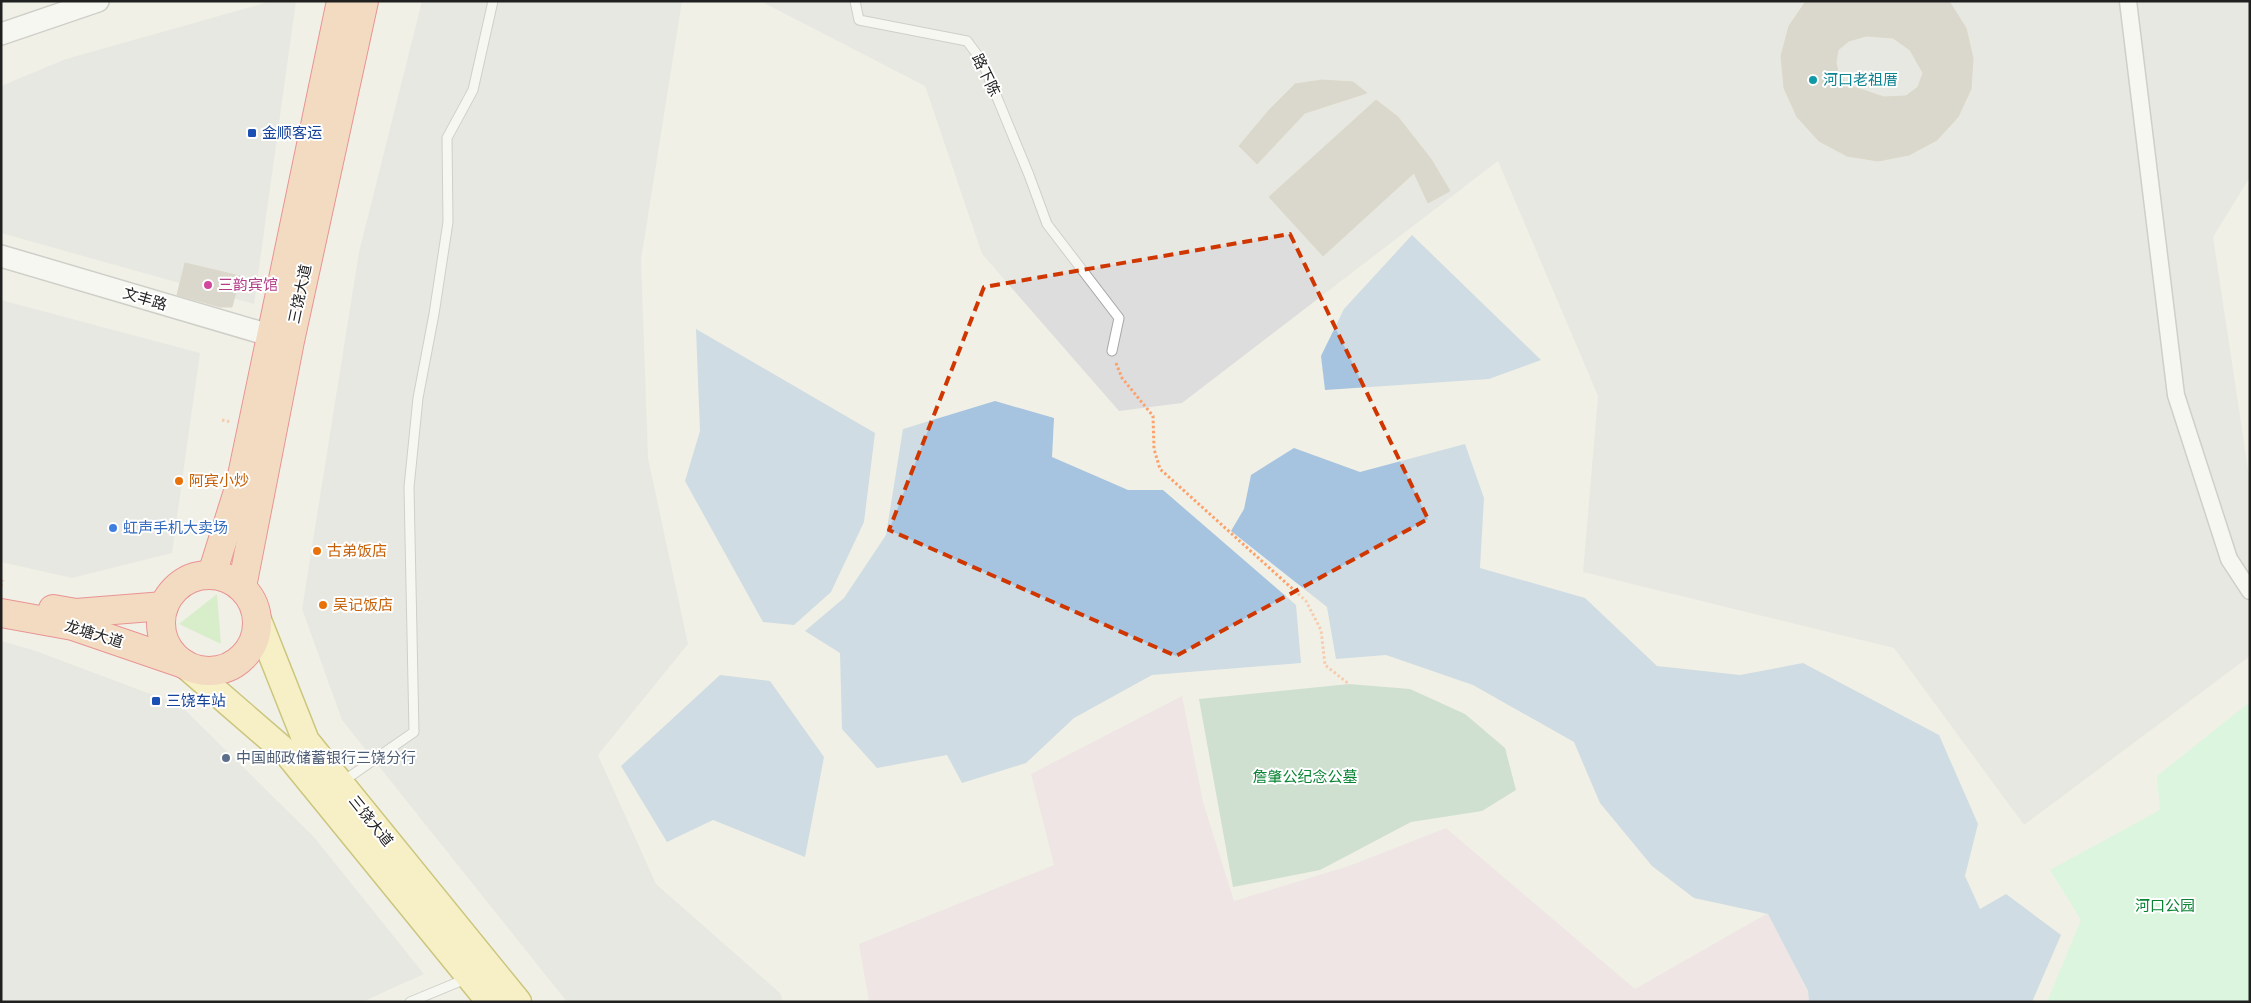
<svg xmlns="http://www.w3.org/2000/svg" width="2251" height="1003" viewBox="0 0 2251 1003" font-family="Figtree,'Noto Sans SC',sans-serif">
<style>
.residential{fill:#dedddd}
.industrial{fill:#ead8e2}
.grass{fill:#baecac}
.cemetery{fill:#a7cab6}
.park{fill:#c3fbd7}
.water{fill:#a6c3df}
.building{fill:#bebaaf;stroke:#c3bba8;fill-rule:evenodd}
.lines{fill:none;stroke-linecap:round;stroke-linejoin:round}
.service-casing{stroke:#a7a7a7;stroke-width:11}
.minor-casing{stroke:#a7a7a7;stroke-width:19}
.tertiary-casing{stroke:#a7a7a7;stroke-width:24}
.primary-casing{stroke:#9c9200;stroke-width:29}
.trunk-casing{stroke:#e02231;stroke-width:30}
.path{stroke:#fda16b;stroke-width:3;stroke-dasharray:2.5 2.5;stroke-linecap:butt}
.service{stroke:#fff;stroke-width:9}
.minor{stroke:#fff;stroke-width:16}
.tertiary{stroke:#fff;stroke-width:21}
.primary{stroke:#feee9e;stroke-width:26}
.trunk{stroke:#f4c196;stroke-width:28}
.marked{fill:none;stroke:#d03700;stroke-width:4;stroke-dasharray:10 6;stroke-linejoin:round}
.culture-dot{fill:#0f9aa8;stroke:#fff;stroke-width:2}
.transit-dot{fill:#1a4fb4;stroke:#fff;stroke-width:2}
.hotel-dot{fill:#d1479c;stroke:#fff;stroke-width:2}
.food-dot{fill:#e8710a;stroke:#fff;stroke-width:2}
.shop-dot{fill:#3f7fe0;stroke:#fff;stroke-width:2}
.service-dot{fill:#5c6f8a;stroke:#fff;stroke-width:2}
.labels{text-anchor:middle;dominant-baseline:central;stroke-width:4;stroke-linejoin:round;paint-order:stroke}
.street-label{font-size:15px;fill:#202020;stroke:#fff}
.culture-label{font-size:15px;fill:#0d838f;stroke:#fff;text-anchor:start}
.transit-label{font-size:15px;fill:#164399;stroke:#fff;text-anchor:start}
.hotel-label{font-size:15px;fill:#b23c85;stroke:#fff;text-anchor:start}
.food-label{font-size:15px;fill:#c56008;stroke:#fff;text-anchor:start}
.shop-label{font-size:15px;fill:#366cbe;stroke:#fff;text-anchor:start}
.service-label{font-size:15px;fill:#4e5e75;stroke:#fff;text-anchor:start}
.park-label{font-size:15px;fill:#098433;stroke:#fff}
</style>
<rect width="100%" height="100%" fill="#f1f0e6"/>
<g class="residential">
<path d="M 272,1 L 296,1 L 254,304 L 1,233 L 1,86 L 66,59 Z"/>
<path d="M 422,1 L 682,1 L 641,260 L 648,458 L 688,644 L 598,755 L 656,884 L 780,993 L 783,1002 L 567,1002 L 342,720 L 302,609 L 359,252 Z"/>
<path d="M 760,1 L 2250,1 L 2250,177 L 2213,237 L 2250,482 L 2250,656 L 2024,825 L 1894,648 L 1583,572 L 1598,396 L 1498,161 L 1182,403 L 1119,411 L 982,254 L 925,86 Z"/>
<path d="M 1,300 L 200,353 L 172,553 L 72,578 L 1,562 Z"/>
<path d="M 1,641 L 33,650 L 180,705 L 314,837 L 424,974 L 362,1002 L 1,1002 Z"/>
</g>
<path class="industrial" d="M 1182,696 L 1203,802 L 1234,901 L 1349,866 L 1446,828 L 1635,989 L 1768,913 L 1808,992 L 1809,1002 L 869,1002 L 859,944 L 1054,865 L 1031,774 Z"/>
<path class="grass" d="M 217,594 L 221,644 L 179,624 Z"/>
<path class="cemetery" d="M 1349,684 L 1410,689 L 1465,714 L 1505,748 L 1516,790 L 1482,811 L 1411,822 L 1320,870 L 1233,887 L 1199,699 Z"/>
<path class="park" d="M 2250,702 L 2250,1002 L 2047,1002 L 2081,920 L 2050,870 L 2160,810 L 2157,776 Z"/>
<g class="water">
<path d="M 1412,235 L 1541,360 L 1489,379 L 1325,390 L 1321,356 L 1344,309 Z"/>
<path d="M 696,329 L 875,433 L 864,522 L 831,592 L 794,625 L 763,622 L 685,481 L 700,431 Z"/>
<path d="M 995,401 L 1054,418 L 1052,457 L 1128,490 L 1163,490 L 1296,605 L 1301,663 L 1152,675 L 1074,718 L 1026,763 L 962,783 L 947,755 L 877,768 L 842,729 L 840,653 L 805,631 L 844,598 L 886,535 L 903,429 Z"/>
<path d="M 1465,444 L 1484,498 L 1480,568 L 1585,598 L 1657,666 L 1740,675 L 1803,663 L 1939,735 L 1978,824 L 1965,876 L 1980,909 L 2006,894 L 2061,935 L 2032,1002 L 1809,1002 L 1808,991 L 1768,914 L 1694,898 L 1652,866 L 1600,803 L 1574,742 L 1473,685 L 1386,655 L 1336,659 L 1327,607 L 1231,531 L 1244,509 L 1251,475 L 1294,448 L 1360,472 Z"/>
<path d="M 720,675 L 770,681 L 824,757 L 805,857 L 713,820 L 667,842 L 621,766 Z"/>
</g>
<g class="building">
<path d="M 1806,1 L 1949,1 L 1966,28 L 1973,58 L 1971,89 L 1958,117 L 1937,140 L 1909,155 L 1878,161 L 1847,156 L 1819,141 L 1797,117 L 1784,88 L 1781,56 L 1789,26 ZM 1866,36 L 1893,38 L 1910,50 L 1923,73 L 1918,87 L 1906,96 L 1884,97 L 1848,85 L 1839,75 L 1836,63 L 1838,50 L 1849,41 Z"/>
<path d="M 1322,80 L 1353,82 L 1367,93 L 1305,113 L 1257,164 L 1239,146 L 1270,109 L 1295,84 Z"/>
<path d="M 1376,100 L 1398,117 L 1431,159 L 1450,191 L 1428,203 L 1414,173 L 1323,256 L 1269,197 Z"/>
<path d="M 185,263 L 240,276 L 232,307 L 220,307 L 177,295 Z"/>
</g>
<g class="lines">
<g class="service-casing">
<g id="service">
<path d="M 855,1 L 859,20 L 967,41 L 982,61 L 1029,175 L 1047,224 L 1119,318 L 1112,351"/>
<path d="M 342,782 L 414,732 L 409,487 L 418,398 L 434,314 L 448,222 L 447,138 L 473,90 L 493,1"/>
<path d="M 410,1002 L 468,978"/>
</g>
</g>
<g class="minor-casing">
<path id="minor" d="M 2128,1 L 2176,395 L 2229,559 L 2250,591"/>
</g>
<g class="tertiary-casing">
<g id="tertiary">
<path d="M 1,34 L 98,1"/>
<path d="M 1,256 L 286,340"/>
</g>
</g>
<g class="primary-casing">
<g id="primary">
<path d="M 258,620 L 306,741 L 518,1002"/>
<path d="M 184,664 L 288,754 L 490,1002"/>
</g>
</g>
<g class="trunk-casing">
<g id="trunk">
<path d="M 212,574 L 240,485 L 341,1"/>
<circle cx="209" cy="623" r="48"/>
<path d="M 242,587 L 290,341 L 364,1"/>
<path d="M 53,609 L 76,613 L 164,606"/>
<path d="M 1,613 L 73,626 L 184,664"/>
</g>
</g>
<g class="path">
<path d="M 1116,363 L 1122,378 L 1153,416 L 1154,449 L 1160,469 L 1306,601 L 1321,630 L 1325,665 L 1349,684"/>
<path d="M 222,420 L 231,422"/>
<path d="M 1,586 L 3,580"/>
</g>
<use href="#service" class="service"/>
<use href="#minor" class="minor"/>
<use href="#tertiary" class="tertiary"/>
<use href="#primary" class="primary"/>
<use href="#trunk" class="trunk"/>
</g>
<path d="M0 0H2251V1003H0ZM 1290,234 L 1428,519 L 1176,656 L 889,530 L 984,287 Z" fill="#f1f0e6" fill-opacity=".55" fill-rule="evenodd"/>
<path class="marked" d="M 1290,234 L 1428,519 L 1176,656 L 889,530 L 984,287 Z"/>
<circle class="culture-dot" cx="1813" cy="80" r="5"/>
<g class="transit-dot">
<rect x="247" y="128" width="10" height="10" rx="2.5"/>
<rect x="151" y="696" width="10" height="10" rx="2.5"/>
</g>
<circle class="hotel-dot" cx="208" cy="285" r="5"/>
<g class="food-dot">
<circle cx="179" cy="481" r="5"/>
<circle cx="317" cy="551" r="5"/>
<circle cx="323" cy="605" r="5"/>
</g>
<circle class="shop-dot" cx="113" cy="528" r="5"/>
<circle class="service-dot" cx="226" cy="758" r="5"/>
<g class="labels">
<g class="street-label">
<text transform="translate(986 75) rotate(64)">路下陈</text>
<text transform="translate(300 294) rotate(-78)">三饶大道</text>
<text transform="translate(145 299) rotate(17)">文丰路</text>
<text transform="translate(94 634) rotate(17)">龙塘大道</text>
<text transform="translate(371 821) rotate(51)">三饶大道</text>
</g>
<g class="culture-label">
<text x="1823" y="80">河口老祖厝</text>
</g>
<g class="transit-label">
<text x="262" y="133">金顺客运</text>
<text x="166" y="701">三饶车站</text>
</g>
<g class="hotel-label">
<text x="218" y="285">三韵宾馆</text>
</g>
<g class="food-label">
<text x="189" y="481">阿宾小炒</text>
<text x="327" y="551">古弟饭店</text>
<text x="333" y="605">吴记饭店</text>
</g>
<g class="shop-label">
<text x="123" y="528">虹声手机大卖场</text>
</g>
<g class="service-label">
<text x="236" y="758">中国邮政储蓄银行三饶分行</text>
</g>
<g class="park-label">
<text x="1305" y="777">詹肇公纪念公墓</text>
<text x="2165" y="906">河口公园</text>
</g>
</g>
<rect width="2251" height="1003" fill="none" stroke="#202020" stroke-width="5"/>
</svg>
